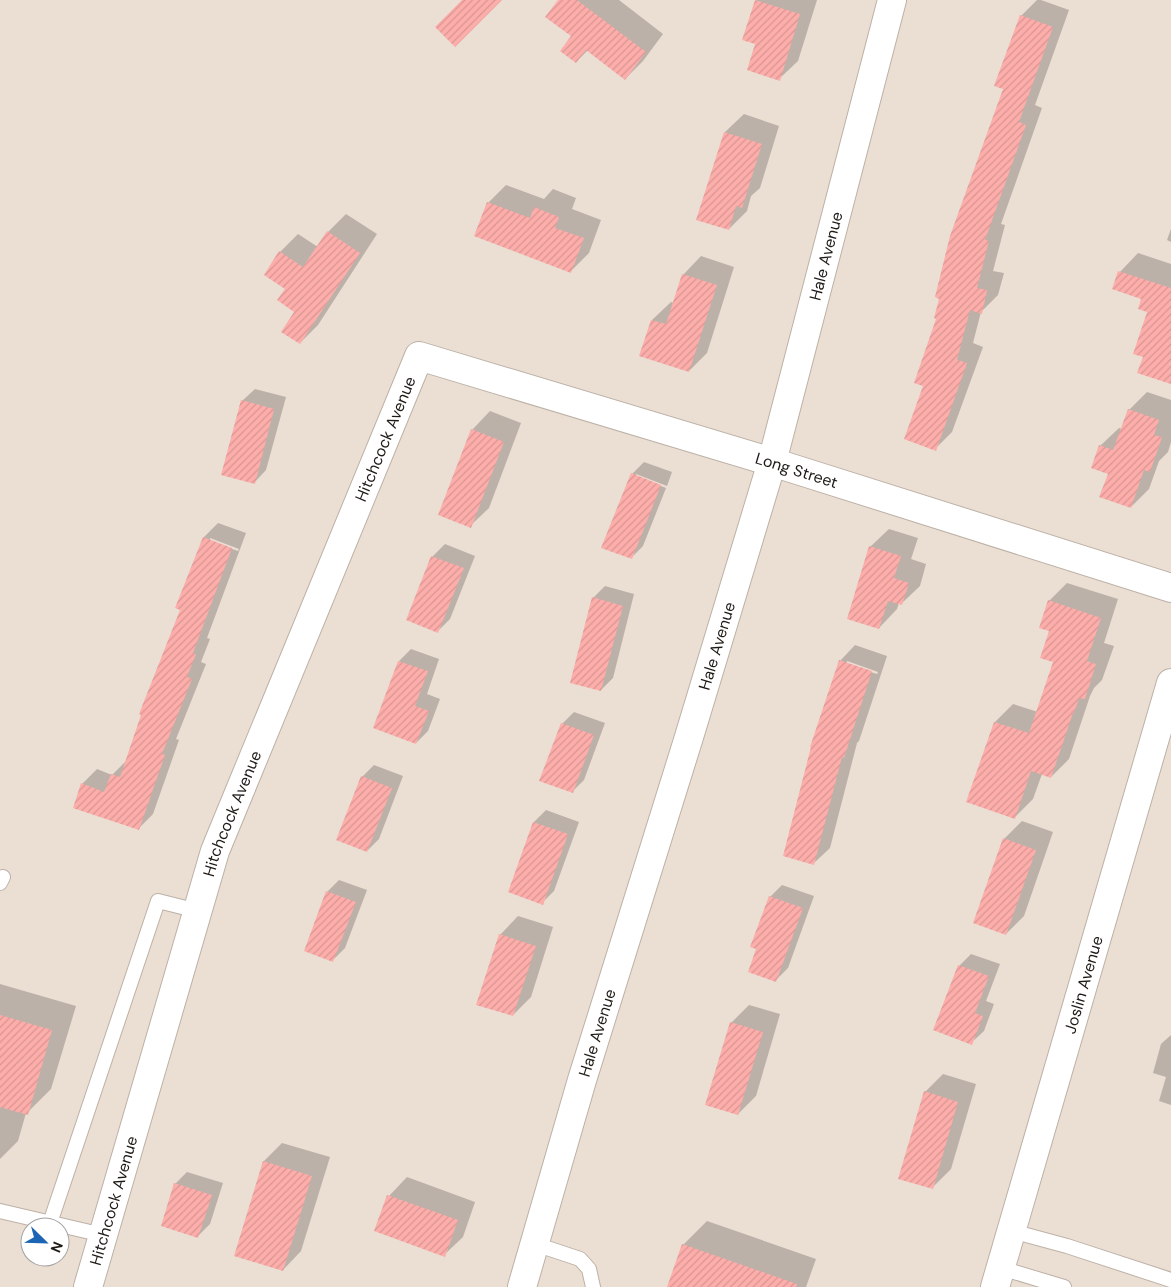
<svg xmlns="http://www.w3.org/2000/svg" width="1171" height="1287" viewBox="0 0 1171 1287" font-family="'DM Sans',sans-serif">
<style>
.shadow{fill:#0003;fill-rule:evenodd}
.building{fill:url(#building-hatch)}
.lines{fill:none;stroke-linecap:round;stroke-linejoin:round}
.lane-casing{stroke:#bdb1a7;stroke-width:16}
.street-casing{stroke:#bdb1a7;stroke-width:30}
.lane{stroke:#fff;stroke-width:14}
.street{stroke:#fff;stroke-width:28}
.labels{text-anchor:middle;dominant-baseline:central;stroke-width:4;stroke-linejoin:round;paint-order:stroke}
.street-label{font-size:16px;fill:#1e1a16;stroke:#fff}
</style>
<defs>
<pattern id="building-hatch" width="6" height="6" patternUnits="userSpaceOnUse" patternTransform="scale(1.25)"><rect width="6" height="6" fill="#fdaeab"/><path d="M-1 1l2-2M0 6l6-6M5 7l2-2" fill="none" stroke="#d89592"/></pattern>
</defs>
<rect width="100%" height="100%" fill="#ebded3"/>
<g class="shadow">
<path d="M 559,0 L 619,0 L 663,34 L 643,61 L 625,79 L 588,50 L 576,62 L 573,36 Z"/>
<path d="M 757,0 L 817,0 L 798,61 L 779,79 L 756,43 L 756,1 Z"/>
<path d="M 1037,0 L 1041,0 L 1069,10 L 1035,105 L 1042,108 L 1001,224 L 1005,225 L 993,271 L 1004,273 L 998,295 L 981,312 L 973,343 L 983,347 L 952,432 L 935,449 L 925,385 L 938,318 L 1004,89 L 1021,16 Z"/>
<path d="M 744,114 L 779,126 L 760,188 L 751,196 L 747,211 L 729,229 L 697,219 L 725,132 Z"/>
<path d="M 506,185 L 544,199 L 553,189 L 576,198 L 572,209 L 601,220 L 589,253 L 571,271 L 488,203 Z"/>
<path d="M 346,214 L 377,234 L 318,325 L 300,343 L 296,311 L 280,252 L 298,234 L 318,247 L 328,232 Z"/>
<path d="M 1171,229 L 1171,242 L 1167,240 Z"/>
<path d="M 1138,253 L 1171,264 L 1171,383 L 1145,357 L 1148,312 L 1143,298 L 1120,272 Z"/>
<path d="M 701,256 L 734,267 L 707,353 L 689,371 L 641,355 L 652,320 L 671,302 L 674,303 L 683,275 Z"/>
<path d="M 255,389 L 286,397 L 266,470 L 254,483 L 242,401 Z"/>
<path d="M 1147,392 L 1171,400 L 1171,442 L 1168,452 L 1159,461 L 1149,489 L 1131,507 L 1109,473 L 1100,446 L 1119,428 L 1122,429 L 1129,410 Z"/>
<path d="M 490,411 L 521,423 L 489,508 L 470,526 L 472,430 Z"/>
<path d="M 644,462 L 672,472 L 667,486 L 636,474 L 636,476 L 666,488 L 643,546 L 631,558 L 632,474 Z"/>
<path d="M 218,523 L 246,533 L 207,638 L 210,639 L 201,662 L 206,664 L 176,739 L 179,740 L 153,814 L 138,829 L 82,784 L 97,769 L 112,775 L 127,760 L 182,609 L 204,537 ZM 210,538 L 239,549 L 238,551 L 210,541 Z"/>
<path d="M 889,529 L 918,538 L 911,559 L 926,564 L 920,586 L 901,604 L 899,603 L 897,609 L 879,628 L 870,547 Z"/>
<path d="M 445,544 L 475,556 L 450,619 L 438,631 L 408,619 L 433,556 Z"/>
<path d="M 1067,583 L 1118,599 L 1104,643 L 1114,646 L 1102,680 L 1094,688 L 1090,696 L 1069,759 L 1051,777 L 1042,774 L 1033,799 L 1015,817 L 995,722 L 1013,704 L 1038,712 L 1054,661 L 1049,601 Z"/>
<path d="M 605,586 L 634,594 L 613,678 L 601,690 L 593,598 Z"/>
<path d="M 855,645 L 887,656 L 859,741 L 857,743 L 830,848 L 814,863 L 840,661 ZM 847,661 L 878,672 L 877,674 L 847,664 Z"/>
<path d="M 411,649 L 439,659 L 427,694 L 440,699 L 428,731 L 416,743 L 399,661 Z"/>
<path d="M 574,712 L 605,723 L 584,780 L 572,792 L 562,724 Z"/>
<path d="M 374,765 L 403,776 L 379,839 L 367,851 L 362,777 Z"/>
<path d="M 546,810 L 579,822 L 554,891 L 542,903 L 534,822 Z"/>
<path d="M 1022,821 L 1053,832 L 1024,916 L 1006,934 L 1004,839 Z"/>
<path d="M 339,880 L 367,890 L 345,948 L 333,960 L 327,892 Z"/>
<path d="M 782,885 L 814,896 L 788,968 L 776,980 L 758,949 L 770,897 Z"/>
<path d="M 518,916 L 553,927 L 531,997 L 513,1015 L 500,935 Z"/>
<path d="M 971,954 L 1000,964 L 986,1001 L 994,1004 L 984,1031 L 971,1043 L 959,966 Z"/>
<path d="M 0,984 L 76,1006 L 51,1089 L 27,1113 L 26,1113 L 18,1141 L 0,1159 Z"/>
<path d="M 749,1005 L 780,1014 L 756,1096 L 738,1114 L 731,1023 Z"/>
<path d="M 1171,1035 L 1171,1105 L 1159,1101 L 1166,1077 L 1153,1073 L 1161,1044 Z"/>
<path d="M 943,1074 L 976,1084 L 951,1169 L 932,1188 L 925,1092 Z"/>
<path d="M 282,1143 L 330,1157 L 301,1251 L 283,1270 L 235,1255 L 264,1161 Z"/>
<path d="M 187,1172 L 223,1183 L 210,1224 L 198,1236 L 175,1184 Z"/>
<path d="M 407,1177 L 475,1202 L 463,1237 L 444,1255 L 389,1196 Z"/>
<path d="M 707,1221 L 816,1259 L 806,1287 L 668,1287 L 683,1245 Z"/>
</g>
<g class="building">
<path d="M 462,0 L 502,0 L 455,47 L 435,27 Z"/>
<path d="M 558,0 L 577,0 L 646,52 L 625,80 L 586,50 L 576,63 L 560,51 L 571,36 L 545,17 Z"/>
<path d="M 755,0 L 800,14 L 780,81 L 747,70 L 755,44 L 742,40 Z"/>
<path d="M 1020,15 L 1053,27 L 1019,122 L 1026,125 L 985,240 L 989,241 L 977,288 L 987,290 L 982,314 L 970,310 L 957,360 L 967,363 L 936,451 L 904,439 L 923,386 L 914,383 L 936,319 L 934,318 L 939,299 L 935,297 L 950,236 L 1003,89 L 994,86 Z"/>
<path d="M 724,132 L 762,144 L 742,208 L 736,206 L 729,230 L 696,220 Z"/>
<path d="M 487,202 L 530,218 L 534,207 L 559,217 L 555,228 L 584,238 L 571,273 L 474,236 Z"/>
<path d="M 327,231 L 360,253 L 300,344 L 281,332 L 294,312 L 277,300 L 285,289 L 264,275 L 279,251 L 303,267 Z"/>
<path d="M 1118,271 L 1171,288 L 1171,384 L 1137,373 L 1143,357 L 1133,354 L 1147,312 L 1138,309 L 1141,299 L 1112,289 Z"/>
<path d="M 682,274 L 717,285 L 689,372 L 639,356 L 651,320 L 666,324 Z"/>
<path d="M 241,400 L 274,409 L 255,484 L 221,475 Z"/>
<path d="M 1128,409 L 1159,420 L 1154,435 L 1162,437 L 1150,472 L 1144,470 L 1131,508 L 1099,497 L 1108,474 L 1091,468 L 1099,445 L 1113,450 Z"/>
<path d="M 471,429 L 504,442 L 471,528 L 438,515 Z"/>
<path d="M 631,473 L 661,485 L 632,559 L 601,548 Z"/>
<path d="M 203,537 L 232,548 L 193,653 L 196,654 L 187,677 L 192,679 L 162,754 L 165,755 L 139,830 L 73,808 L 81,783 L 104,792 L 111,774 L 120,777 L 141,715 L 139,714 L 180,610 L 175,608 Z"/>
<path d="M 869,546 L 901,556 L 894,578 L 909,583 L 902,605 L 888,601 L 879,629 L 847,619 Z"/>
<path d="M 431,556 L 464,568 L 438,633 L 406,620 Z"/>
<path d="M 592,597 L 623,606 L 601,691 L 570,683 Z"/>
<path d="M 1048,600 L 1101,618 L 1087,661 L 1096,664 L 1085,699 L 1079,698 L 1074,713 L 1073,713 L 1051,778 L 1031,771 L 1015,819 L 966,802 L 994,722 L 1029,733 L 1053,662 L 1040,658 L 1049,631 L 1039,628 Z"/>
<path d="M 839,660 L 872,671 L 844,758 L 842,757 L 814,865 L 783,856 L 811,747 L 810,747 Z"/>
<path d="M 398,661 L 428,671 L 415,706 L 429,711 L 416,744 L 373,728 Z"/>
<path d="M 561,723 L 594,735 L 573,793 L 539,781 Z"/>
<path d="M 361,776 L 392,788 L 367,852 L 336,840 Z"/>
<path d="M 533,822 L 568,834 L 543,905 L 508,892 Z"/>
<path d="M 1003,838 L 1036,850 L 1006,935 L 973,923 Z"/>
<path d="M 326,891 L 356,902 L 333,962 L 304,951 Z"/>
<path d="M 769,896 L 803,908 L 776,982 L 748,972 L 756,949 L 750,947 Z"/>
<path d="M 499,934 L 536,946 L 513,1016 L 476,1005 Z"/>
<path d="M 958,965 L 989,976 L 975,1013 L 983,1016 L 972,1045 L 933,1030 Z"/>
<path d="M 0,1015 L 52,1030 L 28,1115 L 0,1107 Z"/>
<path d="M 730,1022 L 763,1032 L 738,1115 L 705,1105 Z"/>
<path d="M 924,1091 L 958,1102 L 933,1189 L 898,1179 Z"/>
<path d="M 263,1161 L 312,1176 L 283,1271 L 234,1256 Z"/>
<path d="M 174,1183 L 212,1195 L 198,1238 L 161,1226 Z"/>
<path d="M 387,1195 L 458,1220 L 445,1257 L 374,1231 Z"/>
<path d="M 682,1244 L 797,1284 L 796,1287 L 667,1287 Z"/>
</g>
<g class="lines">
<g class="lane-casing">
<g id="lane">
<path d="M 0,883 L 3,877"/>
<path d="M 0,1211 L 103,1235"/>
<path d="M 50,1223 L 158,901 L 198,911"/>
<path d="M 1011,1231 L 1067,1246 L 1171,1280"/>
<path d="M 535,1244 L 580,1259 L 589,1269 L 593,1287"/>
<path d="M 1001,1268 L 1064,1287"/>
</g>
</g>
<g class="street-casing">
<g id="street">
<path id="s1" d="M 88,1287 L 215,851 L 419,356 L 772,462 L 1171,588"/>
<path id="s2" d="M 522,1287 L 582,1080 L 689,737 L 772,462 L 892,0"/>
<path id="s3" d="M 995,1287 L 1171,683"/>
</g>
</g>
<use href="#lane" class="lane"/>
<use href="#street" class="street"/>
</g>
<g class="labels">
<g class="street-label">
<text stroke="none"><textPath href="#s2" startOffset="1075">Hale Avenue</textPath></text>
<text stroke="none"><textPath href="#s1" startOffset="900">Hitchcock Avenue</textPath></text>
<text stroke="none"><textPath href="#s1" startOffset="1384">Long Street</textPath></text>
<text stroke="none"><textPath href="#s2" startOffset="670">Hale Avenue</textPath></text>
<text stroke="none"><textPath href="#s1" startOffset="495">Hitchcock Avenue</textPath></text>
<text stroke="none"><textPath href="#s3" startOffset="315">Joslin Avenue</textPath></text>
<text stroke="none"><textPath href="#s2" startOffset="265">Hale Avenue</textPath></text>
<text stroke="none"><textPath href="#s1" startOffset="90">Hitchcock Avenue</textPath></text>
</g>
</g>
<g transform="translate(45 1242) rotate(113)"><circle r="24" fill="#ffffff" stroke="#a5a3a2"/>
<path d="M0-4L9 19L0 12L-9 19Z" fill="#1c64b4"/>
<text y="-8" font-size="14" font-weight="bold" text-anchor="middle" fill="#1e1a16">N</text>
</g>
</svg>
